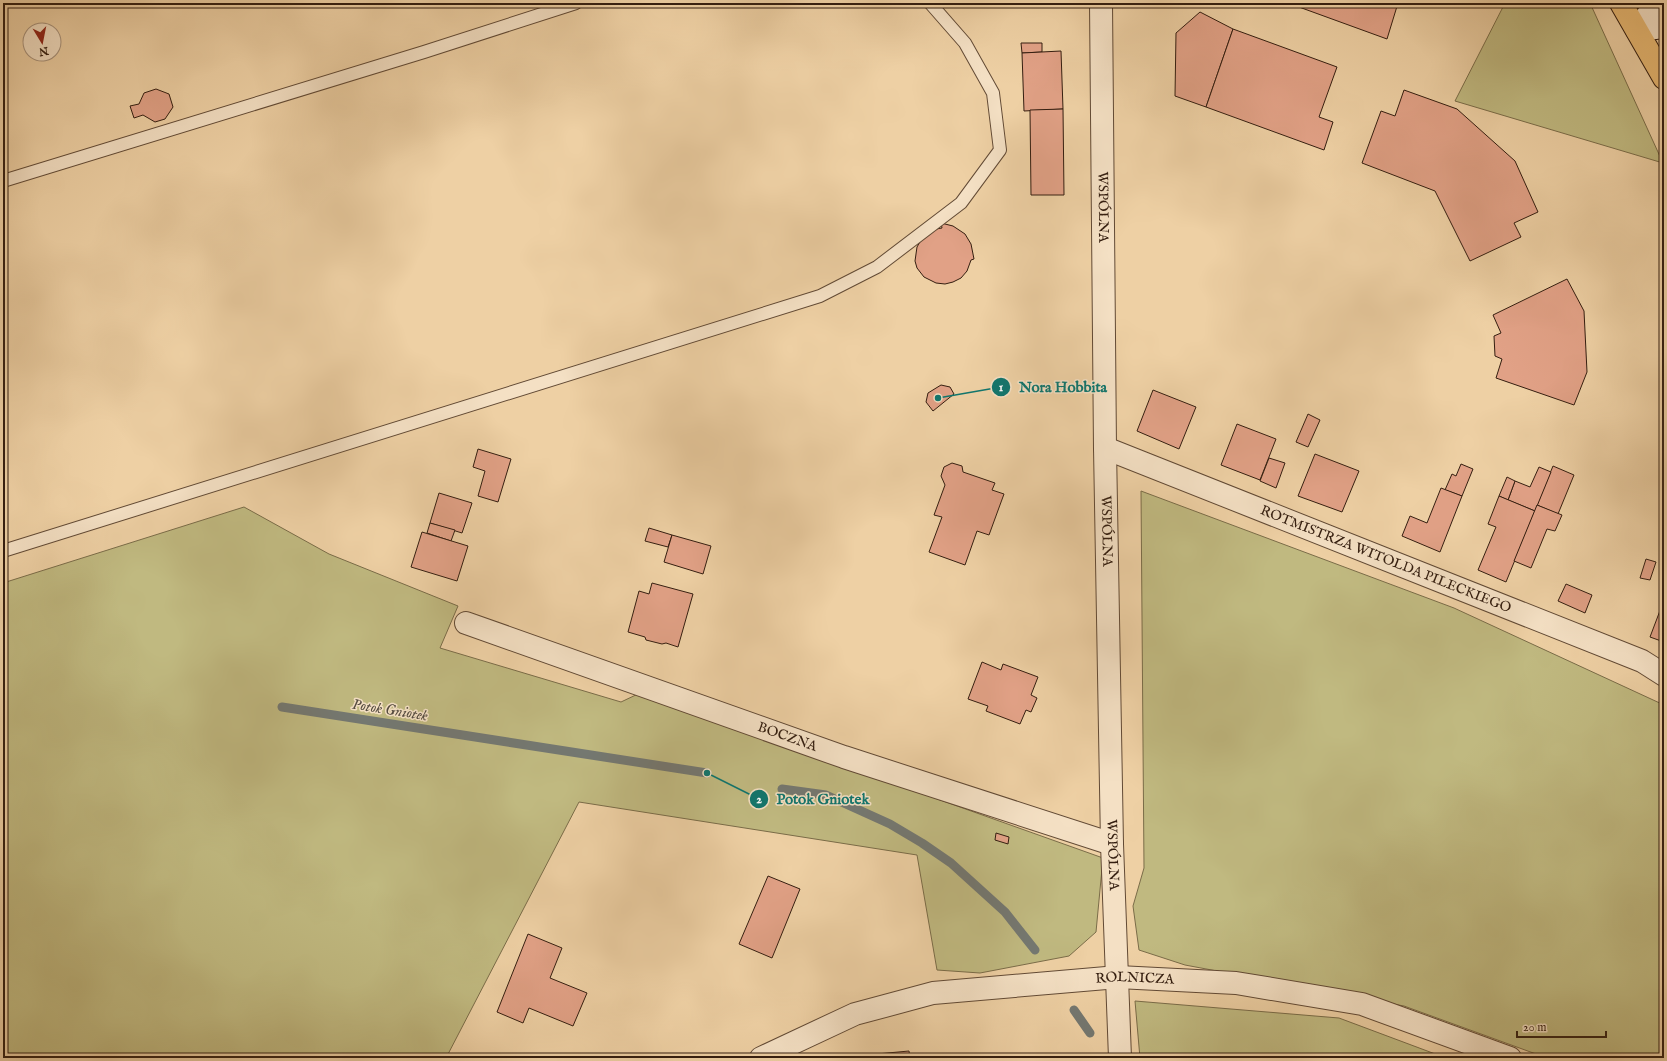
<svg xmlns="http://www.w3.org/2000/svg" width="1667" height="1061" viewBox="0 0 1667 1061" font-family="'IM FELL English',serif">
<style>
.green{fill:#c0b980;stroke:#7a6c48}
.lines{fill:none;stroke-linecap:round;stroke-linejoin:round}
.stream{stroke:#747871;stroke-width:9}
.building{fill:#e1a186;stroke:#341e10}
.service-casing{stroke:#624a35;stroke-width:14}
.minor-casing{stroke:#624a35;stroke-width:24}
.secondary-casing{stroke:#341e10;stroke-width:24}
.primary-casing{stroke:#341e10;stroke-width:24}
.service{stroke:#f4e0c4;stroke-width:12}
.minor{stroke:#f4e0c4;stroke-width:22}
.secondary{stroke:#f4e0c4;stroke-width:22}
.primary{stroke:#e7b872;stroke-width:22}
.labels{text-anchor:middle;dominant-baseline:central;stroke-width:3;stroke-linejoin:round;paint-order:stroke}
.street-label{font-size:14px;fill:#341e10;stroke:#f4e0c4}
.water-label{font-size:15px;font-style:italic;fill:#544b40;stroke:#f4e0c4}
.leader{fill:none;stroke:#0f766e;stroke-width:1.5}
.callout-dot{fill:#0f766e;stroke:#f4e0c4;stroke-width:1.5}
.mark-label{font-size:12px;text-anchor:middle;font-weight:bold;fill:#fff}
.callout-label{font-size:15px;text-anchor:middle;font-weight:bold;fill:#0f766e;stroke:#f4e0c4;stroke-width:3;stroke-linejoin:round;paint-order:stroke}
</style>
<rect width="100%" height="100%" fill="#eed0a4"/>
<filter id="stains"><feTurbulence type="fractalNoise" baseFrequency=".005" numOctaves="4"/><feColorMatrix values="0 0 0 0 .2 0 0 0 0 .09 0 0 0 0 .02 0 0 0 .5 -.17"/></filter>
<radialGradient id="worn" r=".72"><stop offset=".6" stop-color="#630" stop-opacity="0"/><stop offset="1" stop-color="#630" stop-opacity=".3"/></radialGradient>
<g class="green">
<path d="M 1505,3 L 1590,3 L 1663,163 L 1455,101 Z"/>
<path d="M 1141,491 L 1454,608 L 1664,705 L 1664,1058 L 1547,1058 L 1404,1006 L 1185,965 L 1139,950 L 1133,906 L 1144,868 Z"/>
<path d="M 244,507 L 329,554 L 458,606 L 440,648 L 621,702 L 640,693 L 1103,858 L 1096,932 L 1069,956 L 980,973 L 937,970 L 917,855 L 579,802 L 446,1058 L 3,1058 L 3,583 Z"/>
<path d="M 1135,1001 L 1339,1018 L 1446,1058 L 1140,1058 Z"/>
</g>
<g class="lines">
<g class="stream">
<path d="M 282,707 L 707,773"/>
<path d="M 782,789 L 826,795 L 890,824 L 922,843 L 951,863 L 1005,912 L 1035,950"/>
<path d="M 1074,1010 L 1090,1033"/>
</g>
</g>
<g class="building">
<path d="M 1288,3 L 1398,3 L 1387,39 Z"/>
<path d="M 1200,12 L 1233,29 L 1206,107 L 1175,96 L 1176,33 Z"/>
<path d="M 1233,29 L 1337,67 L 1319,117 L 1333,122 L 1324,150 L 1206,107 Z"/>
<path d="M 1021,43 L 1042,43 L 1042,52 L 1022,53 Z"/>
<path d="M 1061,51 L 1063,109 L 1024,111 L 1022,53 Z"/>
<path d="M 156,89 L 169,94 L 173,107 L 165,119 L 155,122 L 143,115 L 134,118 L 130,106 L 139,104 L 144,93 Z"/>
<path d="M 1404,90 L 1457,109 L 1515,161 L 1538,212 L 1514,223 L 1521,237 L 1470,261 L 1435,191 L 1362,163 L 1381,111 L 1395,116 Z"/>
<path d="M 1063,109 L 1064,195 L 1031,195 L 1030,110 Z"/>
<path d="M 941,223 L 953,226 L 965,234 L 971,244 L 974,259 L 971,260 L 967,271 L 961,278 L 953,282 L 945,284 L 936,283 L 924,277 L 917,268 L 915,261 L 917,247 L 921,240 L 936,229 L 942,228 Z"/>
<path d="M 1567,279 L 1584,311 L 1587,372 L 1574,405 L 1496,378 L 1502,359 L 1495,356 L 1494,336 L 1501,333 L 1493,315 Z"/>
<path d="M 941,385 L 950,387 L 954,394 L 933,411 L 926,402 L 928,393 Z"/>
<path d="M 1153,390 L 1196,407 L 1179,449 L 1137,431 Z"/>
<path d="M 1308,414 L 1320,420 L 1308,447 L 1296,442 Z"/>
<path d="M 1237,424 L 1276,439 L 1260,480 L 1221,465 Z"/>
<path d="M 478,449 L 511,459 L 498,502 L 478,496 L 485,471 L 473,467 Z"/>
<path d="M 1315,454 L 1359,471 L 1342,512 L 1298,496 Z"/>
<path d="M 1269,458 L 1285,463 L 1276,488 L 1260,481 Z"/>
<path d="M 952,463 L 962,466 L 963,472 L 995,483 L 992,490 L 1004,494 L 989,535 L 977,531 L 965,565 L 929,552 L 942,517 L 934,515 L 945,485 L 941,476 L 944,467 Z"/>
<path d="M 1461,464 L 1473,469 L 1462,496 L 1445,490 L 1452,474 L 1456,476 Z"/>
<path d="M 1553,466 L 1574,475 L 1558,514 L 1537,505 Z"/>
<path d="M 1539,467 L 1551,472 L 1535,511 L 1508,500 L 1515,481 L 1530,487 Z"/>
<path d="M 1507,477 L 1515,481 L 1508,500 L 1499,496 Z"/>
<path d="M 1441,488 L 1462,496 L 1440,552 L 1402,536 L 1410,516 L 1427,523 Z"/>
<path d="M 439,493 L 472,503 L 462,533 L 430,523 Z"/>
<path d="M 1499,496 L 1535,511 L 1506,582 L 1478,570 L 1496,527 L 1488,524 Z"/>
<path d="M 1537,505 L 1562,515 L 1555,531 L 1547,529 L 1531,568 L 1514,561 Z"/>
<path d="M 430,523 L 455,530 L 451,541 L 427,533 Z"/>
<path d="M 649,528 L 672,535 L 668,547 L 645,541 Z"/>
<path d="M 422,532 L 468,546 L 457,581 L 411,567 Z"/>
<path d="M 672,535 L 711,546 L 703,574 L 664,562 Z"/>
<path d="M 1646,559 L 1656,562 L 1650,580 L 1640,578 Z"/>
<path d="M 652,583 L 693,594 L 678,647 L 666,643 L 662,644 L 646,640 L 645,637 L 628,632 L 639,591 L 649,594 Z"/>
<path d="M 1566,584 L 1592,595 L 1585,613 L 1558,601 Z"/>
<path d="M 1664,600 L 1664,642 L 1650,637 Z"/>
<path d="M 982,662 L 1001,670 L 1003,664 L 1038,677 L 1031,695 L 1037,698 L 1031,712 L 1026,710 L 1020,724 L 986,711 L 988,706 L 968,699 Z"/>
<path d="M 996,833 L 1009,837 L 1008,844 L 995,840 Z"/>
<path d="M 768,876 L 800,889 L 772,958 L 739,944 Z"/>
<path d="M 528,934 L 562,948 L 550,978 L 587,993 L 573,1026 L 529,1008 L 523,1023 L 497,1012 Z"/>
<path d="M 909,1051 L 910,1058 L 866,1058 L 866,1055 Z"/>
</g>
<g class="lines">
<g class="service-casing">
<g id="service">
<path d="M 3,181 L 424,52 L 576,3"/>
<path d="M 3,551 L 820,296 L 877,267 L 961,203 L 1000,150 L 993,93 L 965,43 L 930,3"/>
</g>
</g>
<g class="minor-casing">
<g id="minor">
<path id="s1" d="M 1101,3 L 1105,448 L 1112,844 L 1120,1058"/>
<path id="s2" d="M 1105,448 L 1642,661 L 1664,675"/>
<path id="s3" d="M 466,623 L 844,757 L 1112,844"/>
<path id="s4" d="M 761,1058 L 855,1014 L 933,993 L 1118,977 L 1236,983 L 1362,1004 L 1510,1058"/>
</g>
</g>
<g class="secondary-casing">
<g id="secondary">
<path d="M 1637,30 L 1656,3"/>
<path d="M 1637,30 L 1664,27"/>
</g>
</g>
<g class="primary-casing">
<path id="primary" d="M 1621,3 L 1664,78"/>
</g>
<use href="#service" class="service"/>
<use href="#minor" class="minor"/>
<use href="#secondary" class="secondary"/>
<use href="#primary" class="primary"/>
</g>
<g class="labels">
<g class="street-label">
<text stroke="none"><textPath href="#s1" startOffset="204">WSPÓLNA</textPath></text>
<text stroke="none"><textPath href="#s1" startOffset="528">WSPÓLNA</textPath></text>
<text stroke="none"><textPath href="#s2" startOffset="302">ROTMISTRZA WITOLDA PILECKIEGO</textPath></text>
<text stroke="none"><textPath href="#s3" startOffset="341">BOCZNA</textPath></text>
<text stroke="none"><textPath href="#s1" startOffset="852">WSPÓLNA</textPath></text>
<text stroke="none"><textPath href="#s4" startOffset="387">ROLNICZA</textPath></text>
</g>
<g class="water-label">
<text transform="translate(390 710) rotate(9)">Potok Gniotek</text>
</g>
</g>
<path class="leader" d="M938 398L1001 387M707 773L759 799"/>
<g class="callout-dot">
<circle cx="938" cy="398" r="4"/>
<circle cx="707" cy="773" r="4"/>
<circle cx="1001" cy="387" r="10"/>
<circle cx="759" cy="799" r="10"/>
</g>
<g class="mark-label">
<text x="1001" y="391">1</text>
<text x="759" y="803">2</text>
</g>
<g class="callout-label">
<text x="1063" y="392">Nora Hobbita</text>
<text x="823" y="804">Potok Gniotek</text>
</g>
<rect width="1667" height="1061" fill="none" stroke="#eed0a4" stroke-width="16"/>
<rect x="4" y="4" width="1659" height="1053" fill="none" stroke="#341e10" stroke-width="2"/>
<rect x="8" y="8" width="1651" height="1045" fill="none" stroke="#341e10"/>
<g transform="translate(42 42) rotate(170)"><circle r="19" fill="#f4e0c4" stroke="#a7927c"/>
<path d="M0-3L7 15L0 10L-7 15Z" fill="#8f2418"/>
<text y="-6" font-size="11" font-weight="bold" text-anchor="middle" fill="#341e10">N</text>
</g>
<path d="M1517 1031v6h89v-6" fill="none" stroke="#341e10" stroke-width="2"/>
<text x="1523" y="1031" font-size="12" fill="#341e10" stroke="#f4e0c4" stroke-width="3" paint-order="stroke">20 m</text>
<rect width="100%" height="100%" filter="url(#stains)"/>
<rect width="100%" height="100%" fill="url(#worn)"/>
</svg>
